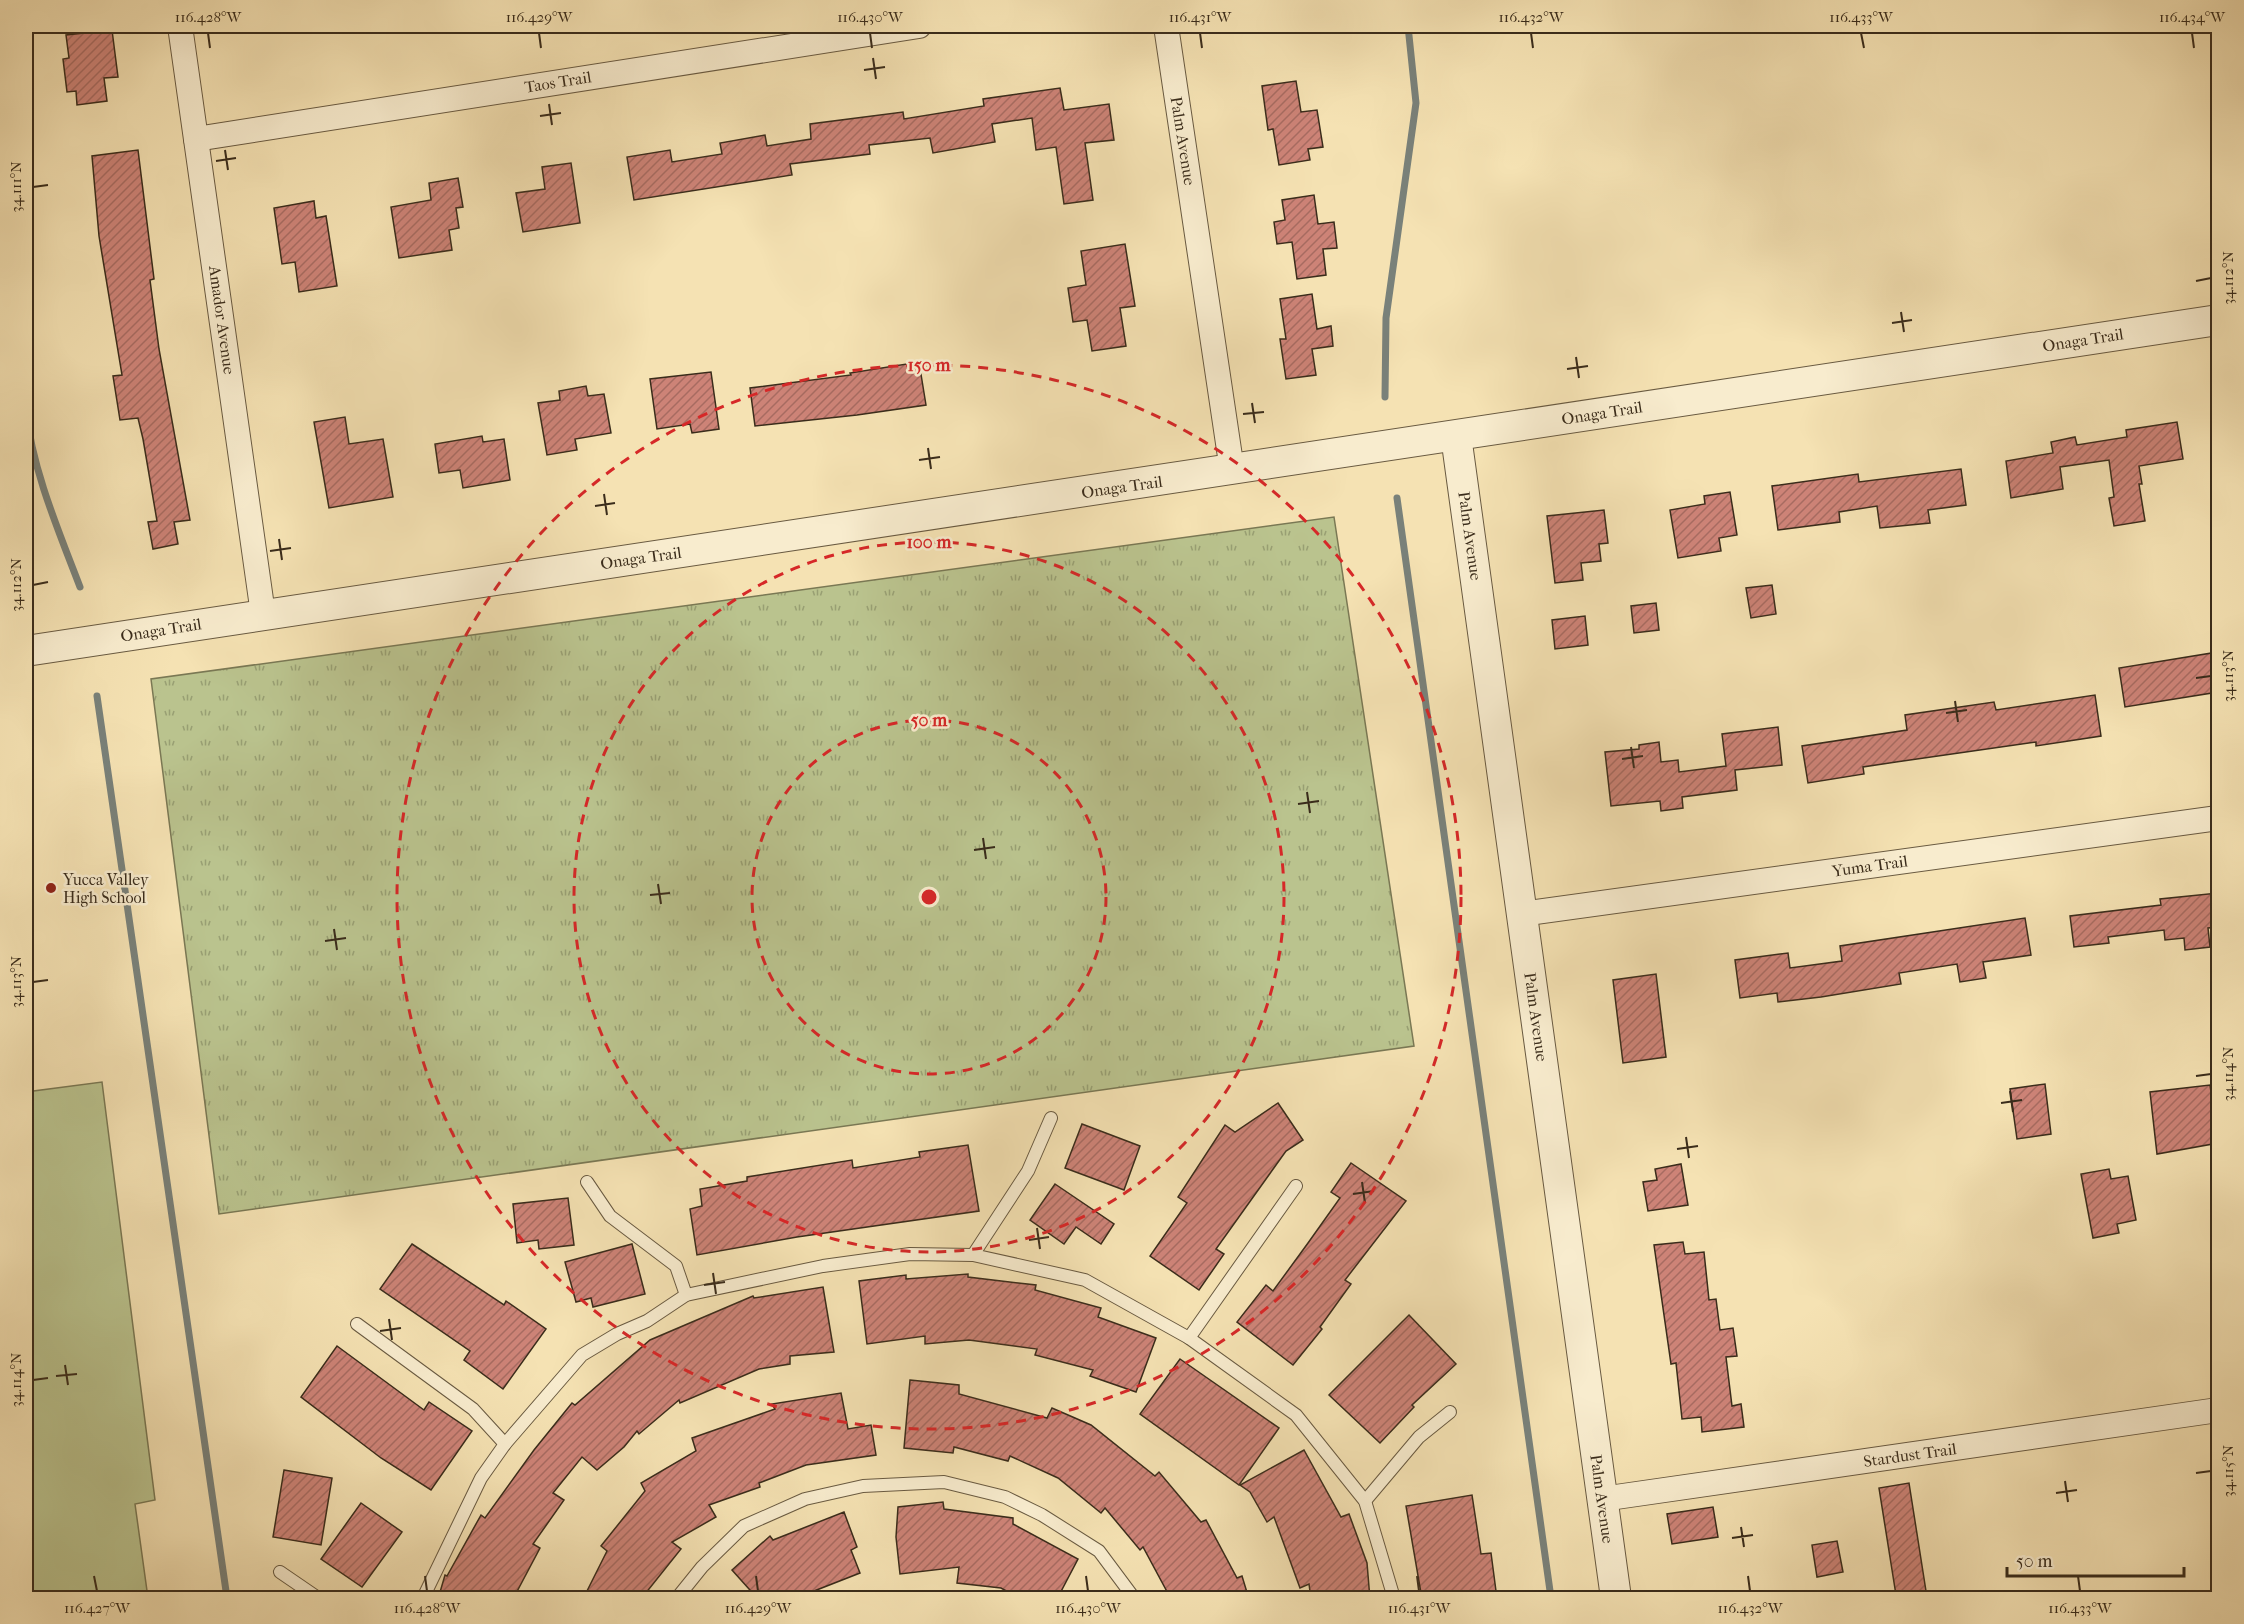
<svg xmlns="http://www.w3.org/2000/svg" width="2244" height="1624" viewBox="0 0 2244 1624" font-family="'IM FELL French Canon',serif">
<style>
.grass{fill:url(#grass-tufts);stroke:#7a7854;stroke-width:1.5}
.park{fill:#bac38e;stroke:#7a7854;stroke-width:1.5}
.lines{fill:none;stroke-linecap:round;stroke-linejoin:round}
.stream{stroke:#79817a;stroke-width:7}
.building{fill:url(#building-hatch);stroke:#3a2c1b;stroke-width:1.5}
.service-casing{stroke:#695a41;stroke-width:14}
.minor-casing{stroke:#695a41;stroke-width:26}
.tertiary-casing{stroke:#695a41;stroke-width:32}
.service{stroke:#f8ecce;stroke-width:12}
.minor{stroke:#f8ecce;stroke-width:24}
.tertiary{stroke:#f8ecce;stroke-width:30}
.ticks{fill:none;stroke:#3a2c1b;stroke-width:2}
.ring{fill:none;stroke:#d62828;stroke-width:3;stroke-dasharray:10 8}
.poi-dot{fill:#8f2418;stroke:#f8ecce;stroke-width:2}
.labels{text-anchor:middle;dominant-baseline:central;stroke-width:5;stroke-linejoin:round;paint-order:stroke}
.street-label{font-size:16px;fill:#3a2c1b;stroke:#f8ecce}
.poi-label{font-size:16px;fill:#3a2c1b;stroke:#f8ecce;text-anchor:start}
.centre{fill:#d62828;stroke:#f8ecce;stroke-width:3}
.ring-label{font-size:18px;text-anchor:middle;font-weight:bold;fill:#d62828;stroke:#f8ecce;stroke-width:5;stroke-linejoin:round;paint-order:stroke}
.neatline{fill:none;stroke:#3a2c1b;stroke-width:2}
.ticks-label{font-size:15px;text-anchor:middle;fill:#3a2c1b}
</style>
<defs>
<pattern id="grass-tufts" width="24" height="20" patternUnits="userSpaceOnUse" patternTransform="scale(1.5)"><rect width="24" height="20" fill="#bac38e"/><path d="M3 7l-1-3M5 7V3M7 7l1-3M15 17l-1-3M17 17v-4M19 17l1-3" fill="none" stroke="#989f73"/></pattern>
<pattern id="building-hatch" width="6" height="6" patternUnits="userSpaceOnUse" patternTransform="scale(1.5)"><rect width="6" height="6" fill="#cd8377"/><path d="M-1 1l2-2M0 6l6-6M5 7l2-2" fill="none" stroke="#a76b61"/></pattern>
</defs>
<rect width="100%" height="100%" fill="#f5e2b3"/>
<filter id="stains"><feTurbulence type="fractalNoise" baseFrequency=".00333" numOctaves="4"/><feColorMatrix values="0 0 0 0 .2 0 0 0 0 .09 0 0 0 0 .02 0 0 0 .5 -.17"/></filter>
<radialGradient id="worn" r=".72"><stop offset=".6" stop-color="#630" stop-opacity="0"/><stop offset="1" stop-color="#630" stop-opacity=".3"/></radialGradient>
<path class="grass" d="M 1334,517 L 1414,1046 L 219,1214 L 151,679 Z"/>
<path class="park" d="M 102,1082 L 155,1500 L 135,1504 L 148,1598 L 26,1598 L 26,1092 Z"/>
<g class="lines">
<g class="stream">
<path d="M 1385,397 L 1386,318 L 1416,103 L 1408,26"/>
<path d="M 26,410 C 32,469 59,532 80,587"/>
<path d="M 1397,498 L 1551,1598"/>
<path d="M 97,696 L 227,1598"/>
</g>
</g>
<g class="building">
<path d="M 112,30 L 118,77 L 104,78 L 107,101 L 77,105 L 76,91 L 67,92 L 63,59 L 69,58 L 66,35 Z"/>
<path d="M 1296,81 L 1301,112 L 1317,110 L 1323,147 L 1308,149 L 1310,160 L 1279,165 L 1273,129 L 1268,130 L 1262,86 Z"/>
<path d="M 1060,88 L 1064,110 L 1109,104 L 1114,140 L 1085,143 L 1093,200 L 1064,204 L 1056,147 L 1036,150 L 1032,118 L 992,124 L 995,142 L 933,153 L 930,138 L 869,145 L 870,154 L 790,164 L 792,175 L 634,200 L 627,157 L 670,150 L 672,162 L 722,154 L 720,143 L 765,135 L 767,146 L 811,139 L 810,124 L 903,112 L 904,119 L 984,106 L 983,99 Z"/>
<path d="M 138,150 L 154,279 L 150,280 L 159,349 L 190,520 L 174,522 L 178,544 L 153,549 L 148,522 L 157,521 L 143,439 L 138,418 L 120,420 L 113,376 L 122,375 L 99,236 L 92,156 Z"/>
<path d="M 571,163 L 580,223 L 523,232 L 516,193 L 545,189 L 542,167 Z"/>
<path d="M 458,178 L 463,207 L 456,208 L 459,228 L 449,230 L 452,250 L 399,258 L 391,207 L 431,200 L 429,183 Z"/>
<path d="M 1314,195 L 1318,224 L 1334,222 L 1337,248 L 1323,249 L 1326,275 L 1297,279 L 1292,242 L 1277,244 L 1274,222 L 1285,220 L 1282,200 Z"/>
<path d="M 314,201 L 316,218 L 326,216 L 337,286 L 299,292 L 295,262 L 282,264 L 274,208 Z"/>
<path d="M 1125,244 L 1135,306 L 1120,308 L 1126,346 L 1092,351 L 1087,320 L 1073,322 L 1068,288 L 1086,285 L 1081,251 Z"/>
<path d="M 1312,294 L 1317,329 L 1331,326 L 1333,346 L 1312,349 L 1316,375 L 1286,379 L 1280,339 L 1286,339 L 1280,299 Z"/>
<path d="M 919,362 L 926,405 L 857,415 L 755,426 L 750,388 L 851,375 L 850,373 Z"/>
<path d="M 711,372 L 719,429 L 692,433 L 690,424 L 657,429 L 650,379 Z"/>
<path d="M 586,386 L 588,396 L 604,394 L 611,433 L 575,439 L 577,450 L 547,455 L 538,403 L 560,400 L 559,391 Z"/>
<path d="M 345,417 L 349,444 L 383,439 L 393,497 L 329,508 L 314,422 Z"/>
<path d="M 2177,422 L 2183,459 L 2139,466 L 2142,484 L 2139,484 L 2145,521 L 2114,526 L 2109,498 L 2114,497 L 2109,460 L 2060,467 L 2063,489 L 2011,498 L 2006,461 L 2053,453 L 2051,442 L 2075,437 L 2077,445 L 2127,437 L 2126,430 Z"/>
<path d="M 482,436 L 483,442 L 504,439 L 510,480 L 463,488 L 460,470 L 439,473 L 435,444 Z"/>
<path d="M 1961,469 L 1966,505 L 1928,510 L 1930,523 L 1880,528 L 1877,506 L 1839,512 L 1840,522 L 1778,530 L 1772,486 L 1858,474 L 1859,482 Z"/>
<path d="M 1730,492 L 1737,535 L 1719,538 L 1721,551 L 1678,558 L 1670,510 L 1705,504 L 1704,496 Z"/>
<path d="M 1604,510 L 1608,543 L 1599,544 L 1601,561 L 1581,563 L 1583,580 L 1555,583 L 1547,516 Z"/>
<path d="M 1772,585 L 1776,614 L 1751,618 L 1746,588 Z"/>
<path d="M 1656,603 L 1659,630 L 1634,633 L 1631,606 Z"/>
<path d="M 1585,616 L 1588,645 L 1555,649 L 1552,620 Z"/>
<path d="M 2218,652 L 2218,692 L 2125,707 L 2119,668 Z"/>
<path d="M 2095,695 L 2101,736 L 2036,746 L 2036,742 L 1896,762 L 1863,767 L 1864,774 L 1808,783 L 1802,746 L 1907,730 L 1905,715 L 1994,702 L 1996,710 Z"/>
<path d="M 1778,727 L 1782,765 L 1735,770 L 1737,790 L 1682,797 L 1683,808 L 1661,811 L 1660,801 L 1611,806 L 1605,752 L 1639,749 L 1639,745 L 1659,742 L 1661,762 L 1678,760 L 1679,772 L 1726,766 L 1722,734 Z"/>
<path d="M 2218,893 L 2218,927 L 2208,928 L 2210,947 L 2185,950 L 2184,938 L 2165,940 L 2164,930 L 2108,937 L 2109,943 L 2074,947 L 2070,916 L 2161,905 L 2160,899 Z"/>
<path d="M 2025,918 L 2031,955 L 1983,962 L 1986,978 L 1960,982 L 1957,964 L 1899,973 L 1901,984 L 1821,997 L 1778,1002 L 1777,993 L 1740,998 L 1735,960 L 1788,953 L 1790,968 L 1842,961 L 1840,946 Z"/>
<path d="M 1656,974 L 1666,1057 L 1623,1063 L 1613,980 Z"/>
<path d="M 2045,1084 L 2051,1134 L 2017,1139 L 2010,1089 Z"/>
<path d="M 2210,1085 L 2213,1106 L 2218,1105 L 2218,1143 L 2157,1154 L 2150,1092 Z"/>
<path d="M 1278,1103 L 1303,1140 L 1286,1151 L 1216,1249 L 1224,1254 L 1199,1290 L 1150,1256 L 1187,1203 L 1178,1197 L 1225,1125 L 1235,1132 Z"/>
<path d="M 1082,1124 L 1140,1146 L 1124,1190 L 1065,1168 Z"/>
<path d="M 968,1145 L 979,1211 L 797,1237 L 697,1255 L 690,1209 L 702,1206 L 700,1189 L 747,1181 L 747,1177 L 852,1160 L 853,1168 L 920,1157 L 919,1152 Z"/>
<path d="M 1351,1163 L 1406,1201 L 1345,1280 L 1351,1284 L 1320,1327 L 1322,1329 L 1293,1365 L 1237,1322 L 1266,1285 L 1273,1291 L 1308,1243 L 1340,1198 L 1331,1192 Z"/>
<path d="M 1681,1164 L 1688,1205 L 1648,1211 L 1643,1182 L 1657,1180 L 1655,1169 Z"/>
<path d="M 2109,1169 L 2111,1179 L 2128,1176 L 2136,1220 L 2117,1224 L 2119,1233 L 2093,1238 L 2081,1174 Z"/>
<path d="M 1055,1184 L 1114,1224 L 1101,1244 L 1076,1227 L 1064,1244 L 1030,1220 Z"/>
<path d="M 568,1198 L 574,1245 L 539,1249 L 538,1240 L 517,1243 L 513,1204 Z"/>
<path d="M 1683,1242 L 1685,1254 L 1704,1252 L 1709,1300 L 1716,1299 L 1720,1330 L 1733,1328 L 1737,1356 L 1726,1357 L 1732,1406 L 1741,1404 L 1744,1427 L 1702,1432 L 1701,1417 L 1682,1419 L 1676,1363 L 1671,1364 L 1654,1245 Z"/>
<path d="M 412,1244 L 504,1305 L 506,1301 L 546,1329 L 503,1389 L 464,1360 L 470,1351 L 380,1289 Z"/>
<path d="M 632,1244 L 645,1294 L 593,1307 L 591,1298 L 576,1302 L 565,1262 Z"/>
<path d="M 968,1274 L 968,1277 L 1036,1285 L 1035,1290 L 1101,1308 L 1098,1317 L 1156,1338 L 1136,1392 L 1090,1376 L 1093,1370 L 1035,1355 L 1037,1349 L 969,1340 L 925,1344 L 925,1336 L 867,1344 L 859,1281 L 906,1275 L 906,1279 Z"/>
<path d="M 823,1287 L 834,1352 L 790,1356 L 790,1364 L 759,1369 L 680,1403 L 679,1400 L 639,1434 L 637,1431 L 624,1447 L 597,1470 L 582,1457 L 553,1493 L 564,1500 L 533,1544 L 540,1548 L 513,1599 L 438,1599 L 445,1575 L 447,1576 L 481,1515 L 485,1518 L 534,1450 L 572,1403 L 575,1405 L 650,1340 L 753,1296 L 754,1298 Z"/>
<path d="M 1409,1315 L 1456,1364 L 1412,1405 L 1414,1407 L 1380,1443 L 1329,1395 Z"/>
<path d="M 337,1346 L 424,1410 L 429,1402 L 472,1431 L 431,1490 L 381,1458 L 301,1397 Z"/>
<path d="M 1180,1359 L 1279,1428 L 1239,1485 L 1140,1414 Z"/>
<path d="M 910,1380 L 959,1385 L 959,1394 L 1047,1418 L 1052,1408 L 1091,1425 L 1155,1476 L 1159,1472 L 1201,1522 L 1206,1520 L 1237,1578 L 1242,1576 L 1249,1599 L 1171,1599 L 1143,1547 L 1140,1550 L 1105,1508 L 1101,1513 L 1058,1478 L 1010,1456 L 1008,1461 L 954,1447 L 953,1453 L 904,1448 Z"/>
<path d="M 841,1393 L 848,1429 L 871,1425 L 876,1455 L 806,1465 L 759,1483 L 760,1487 L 709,1505 L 716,1517 L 672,1542 L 681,1549 L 641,1599 L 583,1599 L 607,1551 L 601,1546 L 645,1491 L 641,1483 L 696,1451 L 692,1438 L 775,1409 L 772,1404 Z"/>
<path d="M 1304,1450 L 1341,1517 L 1349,1514 L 1367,1563 L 1370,1599 L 1311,1599 L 1309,1584 L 1300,1588 L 1274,1517 L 1267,1522 L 1250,1492 L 1240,1485 Z"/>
<path d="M 284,1470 L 332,1478 L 321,1545 L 273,1537 Z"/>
<path d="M 1909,1483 L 1926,1591 L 1896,1595 L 1879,1488 Z"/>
<path d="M 1472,1495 L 1481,1554 L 1491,1553 L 1496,1591 L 1472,1594 L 1473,1599 L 1422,1599 L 1406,1506 Z"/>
<path d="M 943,1502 L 944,1509 L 1013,1518 L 1013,1524 L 1078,1559 L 1057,1599 L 1021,1599 L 1001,1588 L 957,1583 L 959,1567 L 900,1574 L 896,1537 L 898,1507 Z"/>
<path d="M 361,1503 L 402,1532 L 362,1587 L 321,1559 Z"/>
<path d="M 1713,1507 L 1718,1537 L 1672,1544 L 1667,1514 Z"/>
<path d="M 844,1512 L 857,1547 L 851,1550 L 860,1573 L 809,1593 L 803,1599 L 758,1599 L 732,1570 L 770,1536 L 773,1540 Z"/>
<path d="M 1837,1541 L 1843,1572 L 1817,1577 L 1812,1545 Z"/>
</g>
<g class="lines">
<g class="service-casing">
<g id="service">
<path d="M 587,1182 L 610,1216 L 676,1266 L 686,1295"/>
<path d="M 973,1255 L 1028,1171 L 1051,1118"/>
<path d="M 357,1324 L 473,1409 L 505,1444"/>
<path d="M 1189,1338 L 1296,1186"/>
<path d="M 1365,1501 L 1419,1437 L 1450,1412"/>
<path d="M 280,1572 L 318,1598"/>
<path d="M 423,1598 L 481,1478 L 505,1444 L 582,1355 L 617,1334 L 647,1321 L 686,1295 L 823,1266 L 910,1254 L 973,1255 L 1085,1280 L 1189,1338 L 1296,1415 L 1365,1501 L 1394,1598"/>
<path d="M 677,1598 L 702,1567 L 744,1526 L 805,1499 L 863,1486 L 944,1482 L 1005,1497 L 1042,1515 L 1099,1551 L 1134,1598"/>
</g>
</g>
<g class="minor-casing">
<g id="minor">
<path d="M 180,26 L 263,614"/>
<path d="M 1166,26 L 1232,470"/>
<path d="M 196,139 L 919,26"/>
<path d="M 1522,914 L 2218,818"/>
<path d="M 1602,1499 L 2218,1410"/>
</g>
</g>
<g class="tertiary-casing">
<g id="tertiary">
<path d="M 1456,436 L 1616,1598"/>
<path d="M 26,651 L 2218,320"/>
</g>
</g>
<use href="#service" class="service"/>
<use href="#minor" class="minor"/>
<use href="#tertiary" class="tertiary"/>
</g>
<path class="ticks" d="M 208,33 L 210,48M 539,33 L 541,48M 870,33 L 872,48M 1200,33 L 1202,48M 1531,33 L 1533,48M 1861,33 L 1864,48M 2192,33 L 2194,48M 873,58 L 876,79M 864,70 L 885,67M 549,104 L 552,125M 540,116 L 561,113M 225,150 L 228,170M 216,161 L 236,158M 33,187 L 48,185M 2196,281 L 2211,278M 1901,312 L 1904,332M 1892,323 L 1912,320M 1576,357 L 1579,378M 1567,369 L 1588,366M 1252,403 L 1255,423M 1243,414 L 1264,412M 928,448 L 931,469M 919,460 L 940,457M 604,494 L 607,515M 595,506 L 615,503M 279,539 L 282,560M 270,551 L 291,548M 33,585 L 48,582M 2196,678 L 2211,676M 1955,701 L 1958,722M 1946,713 L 1967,710M 1631,747 L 1634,768M 1622,759 L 1643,756M 1307,792 L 1310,813M 1298,804 L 1319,801M 983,838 L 986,859M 974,850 L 995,847M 658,884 L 661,904M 650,895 L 670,893M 334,929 L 337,950M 325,941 L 346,938M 33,982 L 48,980M 2196,1076 L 2211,1074M 2010,1091 L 2013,1112M 2001,1103 L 2022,1100M 1686,1137 L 1689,1158M 1677,1149 L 1698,1146M 1362,1182 L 1365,1203M 1353,1194 L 1374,1191M 1037,1228 L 1040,1249M 1029,1240 L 1049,1237M 713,1273 L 716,1294M 704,1285 L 725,1282M 389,1319 L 392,1340M 380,1331 L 401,1328M 65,1365 L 68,1385M 56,1376 L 77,1374M 33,1380 L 48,1378M 2196,1473 L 2211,1471M 2065,1481 L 2068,1502M 2056,1493 L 2077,1490M 1741,1527 L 1744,1547M 1732,1538 L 1753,1535M 94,1576 L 97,1591M 425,1576 L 427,1591M 756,1576 L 758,1591M 1086,1576 L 1088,1591M 1417,1576 L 1419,1591M 1748,1576 L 1750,1591M 2078,1576 L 2080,1591"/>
<g class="ring">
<circle cx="929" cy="897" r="177"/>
<circle cx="929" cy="897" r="355"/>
<circle cx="929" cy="897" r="532"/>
</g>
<circle class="poi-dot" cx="51" cy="888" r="6"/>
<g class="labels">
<g class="street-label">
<text transform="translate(558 82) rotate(-9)">Taos Trail</text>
<text transform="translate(1183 141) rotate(81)">Palm Avenue</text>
<text transform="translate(222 320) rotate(82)">Amador Avenue</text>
<text transform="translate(2083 340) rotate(-9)">Onaga Trail</text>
<text transform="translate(1602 413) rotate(-9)">Onaga Trail</text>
<text transform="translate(1122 487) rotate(-8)">Onaga Trail</text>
<text transform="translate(1470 536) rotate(82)">Palm Avenue</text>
<text transform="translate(641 558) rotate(-8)">Onaga Trail</text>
<text transform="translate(161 630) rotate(-9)">Onaga Trail</text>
<text transform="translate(1870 866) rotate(-8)">Yuma Trail</text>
<text transform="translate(1536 1017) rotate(82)">Palm Avenue</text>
<text transform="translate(1910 1455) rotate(-8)">Stardust Trail</text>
<text transform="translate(1602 1499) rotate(82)">Palm Avenue</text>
</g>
<g class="poi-label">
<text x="63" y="879">Yucca Valley<tspan x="63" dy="18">High School</tspan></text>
</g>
</g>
<circle cx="929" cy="897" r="9" class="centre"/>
<g class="ring-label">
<text x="929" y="371">150 m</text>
<text x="929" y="548">100 m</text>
<text x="929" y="726">50 m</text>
</g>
<rect width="2244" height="1624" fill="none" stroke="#f5e2b3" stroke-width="66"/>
<path d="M2007 1567v9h177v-9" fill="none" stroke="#3a2c1b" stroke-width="3"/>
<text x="2016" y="1567" font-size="18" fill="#3a2c1b" stroke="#f8ecce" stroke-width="4.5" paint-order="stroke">50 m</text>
<rect x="33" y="33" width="2178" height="1558" class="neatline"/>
<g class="ticks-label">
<text x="208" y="22">116.428°W</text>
<text x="539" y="22">116.429°W</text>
<text x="870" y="22">116.430°W</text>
<text x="1200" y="22">116.431°W</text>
<text x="1531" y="22">116.432°W</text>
<text x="1861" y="22">116.433°W</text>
<text x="2192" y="22">116.434°W</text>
<text transform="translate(16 187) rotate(-90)" y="5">34.111°N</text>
<text transform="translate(2228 278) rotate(-90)" y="5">34.112°N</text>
<text transform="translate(16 585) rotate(-90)" y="5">34.112°N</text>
<text transform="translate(2228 676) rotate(-90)" y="5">34.113°N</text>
<text transform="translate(16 982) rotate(-90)" y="5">34.113°N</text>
<text transform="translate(2228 1074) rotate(-90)" y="5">34.114°N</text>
<text transform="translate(16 1380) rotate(-90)" y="5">34.114°N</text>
<text transform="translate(2228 1471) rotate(-90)" y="5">34.115°N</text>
<text x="97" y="1613">116.427°W</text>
<text x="427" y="1613">116.428°W</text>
<text x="758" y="1613">116.429°W</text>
<text x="1088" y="1613">116.430°W</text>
<text x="1419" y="1613">116.431°W</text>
<text x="1750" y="1613">116.432°W</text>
<text x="2080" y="1613">116.433°W</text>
</g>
<rect width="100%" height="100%" filter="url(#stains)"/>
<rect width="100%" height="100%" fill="url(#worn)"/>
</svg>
